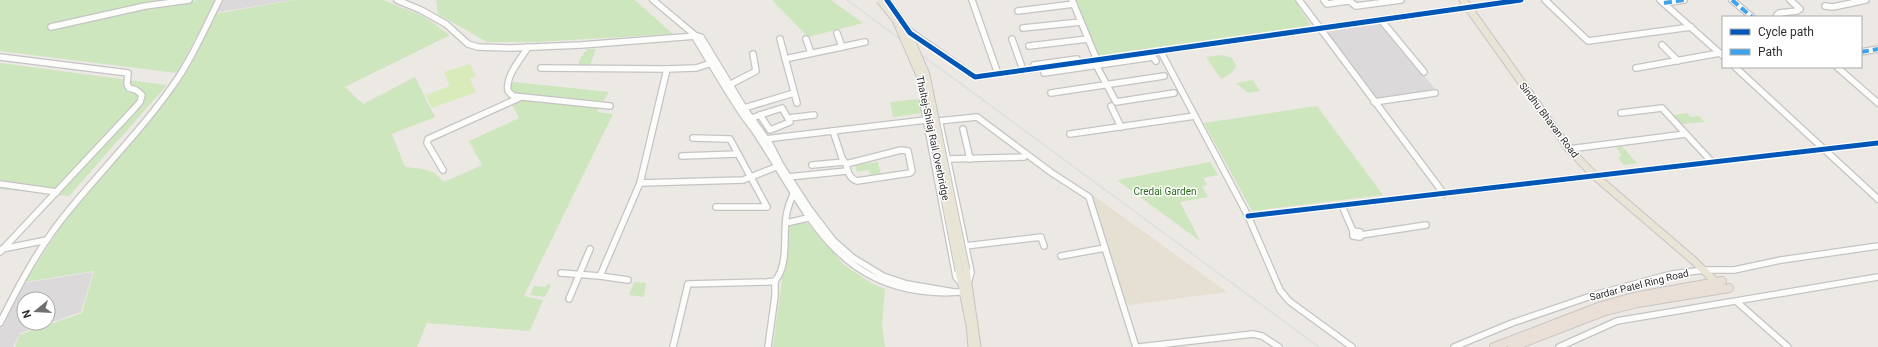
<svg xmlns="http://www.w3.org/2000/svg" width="1878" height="347" viewBox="0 0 1878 347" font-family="Roboto,sans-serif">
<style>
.industrial{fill:#dcd9db;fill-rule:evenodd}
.education{fill:#e6e0d3}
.green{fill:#cee6be}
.pitch{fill:#d9eabb}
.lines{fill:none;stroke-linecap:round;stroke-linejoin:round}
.minor-casing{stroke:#c5c4c5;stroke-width:8}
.major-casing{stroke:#c6c5c4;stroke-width:9}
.highway-casing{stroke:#c6c5c4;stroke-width:10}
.minor{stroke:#fcfcfb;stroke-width:5.5}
.major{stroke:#e8e4d6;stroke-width:7}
.highway{stroke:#eadfd6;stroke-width:8}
.rail{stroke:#dfdfe1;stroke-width:1.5}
.major-bridge-casing{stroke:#c6c5c4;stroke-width:9;stroke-linecap:butt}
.major-bridge{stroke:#e8e4d6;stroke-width:7}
.quiet{stroke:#3ea3eb;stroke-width:4;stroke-dasharray:8 4;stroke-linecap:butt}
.cycleway-casing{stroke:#fff;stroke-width:8}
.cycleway{stroke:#0057b8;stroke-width:5}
.labels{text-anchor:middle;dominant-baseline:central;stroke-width:3;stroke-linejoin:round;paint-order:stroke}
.street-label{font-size:10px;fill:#2e2e2e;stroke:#fff}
.park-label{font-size:10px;fill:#2c6e1b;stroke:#fff}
</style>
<rect width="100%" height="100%" fill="#ece8e4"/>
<g class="industrial">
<path d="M 222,0 L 292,0 L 213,13 Z"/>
<path d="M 1381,23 L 1437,91 L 1375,100 L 1323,31 Z"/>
<path d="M 93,272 L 81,312 L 20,333 L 13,347 L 0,347 L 0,328 L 24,283 ZM 24,299 L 48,299 L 48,323 L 24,323 Z"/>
</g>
<path class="education" d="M 1090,193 L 1227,292 L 1129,305 L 1127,302 L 1125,303 Z"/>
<g class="green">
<path d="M 0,0 L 175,0 L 176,3 L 199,0 L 216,0 L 177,73 L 0,51 Z"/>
<path d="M 294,0 L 383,0 L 423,16 L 450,35 L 345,87 L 363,104 L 415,77 L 435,117 L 392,134 L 405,167 C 423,169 432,168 444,182 L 482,165 L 469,141 L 519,118 L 504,90 L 506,81 L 609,92 L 597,112 L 613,114 L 524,296 L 543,300 L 530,331 L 427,323 L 417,347 L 15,347 L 19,335 L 82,313 L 94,271 L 25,282 L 69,214 L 149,123 L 181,80 L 194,59 L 214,14 Z"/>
<path d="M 436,0 L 635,0 L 673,34 L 537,42 L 487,42 L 438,14 Z"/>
<path d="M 772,0 L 831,0 L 863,23 L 808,37 Z"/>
<path d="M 1076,0 L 1294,0 L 1312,27 L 1099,57 Z"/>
<path d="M 587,49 L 596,49 L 590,65 L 578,65 L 581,56 L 583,56 L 584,53 L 582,52 L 586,52 Z"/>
<path d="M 1222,55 L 1232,58 L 1236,65 C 1235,72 1227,76 1221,79 L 1206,57 Z"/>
<path d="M 0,63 L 167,85 L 69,196 L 0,189 Z"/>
<path d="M 1253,80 L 1260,91 L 1248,93 L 1236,83 Z"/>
<path d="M 918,99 L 922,113 L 893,117 L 890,102 Z"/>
<path d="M 1317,106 L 1383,195 L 1252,211 L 1204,123 Z"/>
<path d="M 1687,113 L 1691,117 L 1699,116 L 1705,122 L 1682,124 L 1673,115 Z"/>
<path d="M 1622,146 L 1637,163 L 1624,165 L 1618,158 L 1622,156 L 1616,147 Z"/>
<path d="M 878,162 L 881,174 L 870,176 L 869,170 L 857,172 L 855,165 Z"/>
<path d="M 1210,162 L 1218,175 L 1203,178 L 1207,185 L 1202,186 L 1208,197 L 1180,202 L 1200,241 L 1117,180 Z"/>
<path d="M 806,221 L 844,265 L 873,284 L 885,289 L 882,324 L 885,347 L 773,347 L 789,224 Z"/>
<path d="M 634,282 L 646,283 L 644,297 L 629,295 Z"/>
<path d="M 549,284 L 551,285 L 545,297 L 530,295 L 534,286 L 544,287 Z"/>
</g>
<path class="pitch" d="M 470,64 L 476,76 L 470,79 L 476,92 L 432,108 L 426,95 L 450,86 L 444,72 Z"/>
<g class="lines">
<g class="minor-casing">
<g id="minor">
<path d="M 397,0 L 421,10 L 446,24 L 468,44 L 478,47 L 511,48 L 581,45 L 696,36"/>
<path d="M 653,0 L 696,36 L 701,37 L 744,108 L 770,144 L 780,164 L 810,210 L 833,240 L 852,257 L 883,276 L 907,284 L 954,292"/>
<path d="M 887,0 L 900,18"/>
<path d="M 972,0 L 998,74"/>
<path d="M 1072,0 L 1097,60"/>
<path d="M 1299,0 L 1444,194"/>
<path d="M 1324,0 L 1327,4 L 1348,1"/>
<path d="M 1348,0 L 1356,6 L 1401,0"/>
<path d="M 1545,0 L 1588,41 L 1691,27"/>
<path d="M 1660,0 L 1723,56"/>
<path d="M 1732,0 L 1752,17"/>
<path d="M 1664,3 L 1684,0"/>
<path d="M 1825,6 L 1833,7 L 1866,0"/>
<path d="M 1018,11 L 1074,4"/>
<path d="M 1780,17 L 1777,15 L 1779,13 L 1797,11 L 1800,9 L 1790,0"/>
<path d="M 1381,20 L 1424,72"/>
<path d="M 51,27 L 145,6 L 189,0"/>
<path d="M 1023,28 L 1081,22"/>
<path d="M 908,30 L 975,77 L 1521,0"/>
<path d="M 837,33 L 842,47"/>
<path d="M 696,36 L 696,39 C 710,62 724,86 739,109 C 745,119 754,128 760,139 C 803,204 831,280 921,291 C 937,293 950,294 966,291"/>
<path d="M 780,39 L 797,103"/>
<path d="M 806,39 L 811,53"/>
<path d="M 1012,39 L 1023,70"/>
<path d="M 1662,45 L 1678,61"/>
<path d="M 1029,46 L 1088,39"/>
<path d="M 528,47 C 521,59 505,76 508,91 L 513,96 L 610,106"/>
<path d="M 1161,52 L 1248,216 L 1280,290 L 1289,301 L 1352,347"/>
<path d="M 1861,52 L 1878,49"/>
<path d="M 0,57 L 128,73 L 127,84 L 129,88 L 136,90 L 142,95 L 140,102 L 133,110 L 0,252"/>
<path d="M 785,59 L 865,42"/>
<path d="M 712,63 L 696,68 L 667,69 L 640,183 L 743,180 L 776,167"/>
<path d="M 1095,63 L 1116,102 L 1174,93"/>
<path d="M 1034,65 L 1077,59"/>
<path d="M 1735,67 L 1878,199"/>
<path d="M 1837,67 L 1878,103"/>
<path d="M 541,68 L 667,69"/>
<path d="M 1636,68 L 1720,53"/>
<path d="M 1044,73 L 1153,57 L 1156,61"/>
<path d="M 731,84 L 756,71 L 753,54"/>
<path d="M 1051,93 L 1164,76"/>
<path d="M 929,100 L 923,102 L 956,277 L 961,283"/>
<path d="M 1374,102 L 1435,93"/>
<path d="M 1111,106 L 1121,127"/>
<path d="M 744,108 L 794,93"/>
<path d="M 782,108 L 790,122 L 770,130 L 760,115 Z"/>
<path d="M 752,118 L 760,115"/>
<path d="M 789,118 L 814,115"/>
<path d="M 938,121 L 977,117 L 1052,173 L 1089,197 L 1136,347"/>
<path d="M 934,123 L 940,124 L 971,272 L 969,280"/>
<path d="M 963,129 L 970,159"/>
<path d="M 833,131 L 842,158 L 846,164"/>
<path d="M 1070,134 L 1195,116"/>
<path d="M 1686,134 L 1712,162"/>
<path d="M 693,138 L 730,139 L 767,207 L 716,207"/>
<path d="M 765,139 L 926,120"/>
<path d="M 1569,149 L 1686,134 L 1662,108 L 1621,113"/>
<path d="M 901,150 L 908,151 L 912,171 L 910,173 L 857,181 C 849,178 848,172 846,164 Z"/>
<path d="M 682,156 L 738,154"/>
<path d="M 948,159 L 1024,157"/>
<path d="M 812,165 L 844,162"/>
<path d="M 443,170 L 427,143 L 428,139 L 519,98"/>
<path d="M 788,177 L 847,171"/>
<path d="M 0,184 L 57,192"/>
<path d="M 1342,206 L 1353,231"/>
<path d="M 1248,216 L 1878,143"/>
<path d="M 786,223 L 808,218"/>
<path d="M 1353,231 L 1360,232 L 1360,237 L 1353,236 Z"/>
<path d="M 1361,235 L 1426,225"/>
<path d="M 965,246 L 1041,237 L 1044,246"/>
<path d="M 2,249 L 47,240"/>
<path d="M 1061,256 L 1105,248"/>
<path d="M 561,273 L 600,276"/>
<path d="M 628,280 L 600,276 L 640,183"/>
<path d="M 569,299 L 590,249"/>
<path d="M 1737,302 L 1788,347"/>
<path d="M 0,323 C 19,285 39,247 66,214 C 103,168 145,127 178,78 C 194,54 206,26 219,0"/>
<path d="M 673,347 L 688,284 L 767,282 L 775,281 C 790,263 782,233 787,212 C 788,206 791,200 793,194 L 795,193"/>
<path d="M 768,347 L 775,296 L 775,281"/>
<path d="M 1139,347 L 1253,334 L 1262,336 L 1279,347"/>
<path d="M 1454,347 L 1512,323 L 1594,295 L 1672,274 L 1704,270 L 1734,270 L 1781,260 L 1878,246"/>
<path d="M 1559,347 L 1617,321 L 1878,277"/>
</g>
</g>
<g class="major-casing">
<g id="major">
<path d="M 1463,0 L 1569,149 L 1595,176 L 1693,260 L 1719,285"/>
<path d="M 966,270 L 977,347"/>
<path d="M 959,271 L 970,325 L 972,347"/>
</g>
</g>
<g class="highway-casing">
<g id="highway">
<path d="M 1494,347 L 1601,306 L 1633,297 L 1722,281"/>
<path d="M 1512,347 L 1605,311 L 1638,303 L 1729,288"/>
</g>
</g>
<use href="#minor" class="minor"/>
<use href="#major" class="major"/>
<use href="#highway" class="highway"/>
<path class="rail" d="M 847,0 L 1319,347"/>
<g class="major-bridge-casing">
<g id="major-bridge">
<path d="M 880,0 L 896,20 L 922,80 L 959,271"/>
<path d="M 897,16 L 905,26 L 926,75 L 966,270"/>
</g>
</g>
<use href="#major-bridge" class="major-bridge"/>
<g class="quiet">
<path d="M 1732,0 L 1752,17"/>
<path d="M 1664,3 L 1684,0"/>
<path d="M 1861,52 L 1878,49"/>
</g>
<g class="cycleway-casing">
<g id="cycleway">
<path d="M 887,0 L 910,33 L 975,77 L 1521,0"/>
<path d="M 1248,216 L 1878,143"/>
</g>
</g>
<use href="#cycleway" class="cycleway"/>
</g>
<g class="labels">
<g class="street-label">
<text transform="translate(1549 120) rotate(53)">Sindhu Bhavan Road</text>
<text transform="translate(933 138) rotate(78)">Thaltej-Shilaj Rail Overbridge</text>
<text transform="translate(1639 285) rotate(-14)">Sardar Patel Ring Road</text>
</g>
<g class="park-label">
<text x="1165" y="191">Credai Garden</text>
</g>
</g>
<rect x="1722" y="16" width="140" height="52" fill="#ffffff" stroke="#ababab"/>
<rect x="1730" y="29" width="20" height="6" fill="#0057b8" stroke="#ababab"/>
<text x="1758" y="36" font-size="12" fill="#2e2e2e">Cycle path</text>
<rect x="1730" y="49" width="20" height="6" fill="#3ea3eb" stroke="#ababab"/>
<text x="1758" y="56" font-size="12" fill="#2e2e2e">Path</text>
<g transform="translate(36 311) rotate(252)"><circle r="19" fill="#ffffff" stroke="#ababab"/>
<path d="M0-3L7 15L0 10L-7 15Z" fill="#706f6e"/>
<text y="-6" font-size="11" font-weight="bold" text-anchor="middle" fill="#2e2e2e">N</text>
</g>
</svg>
